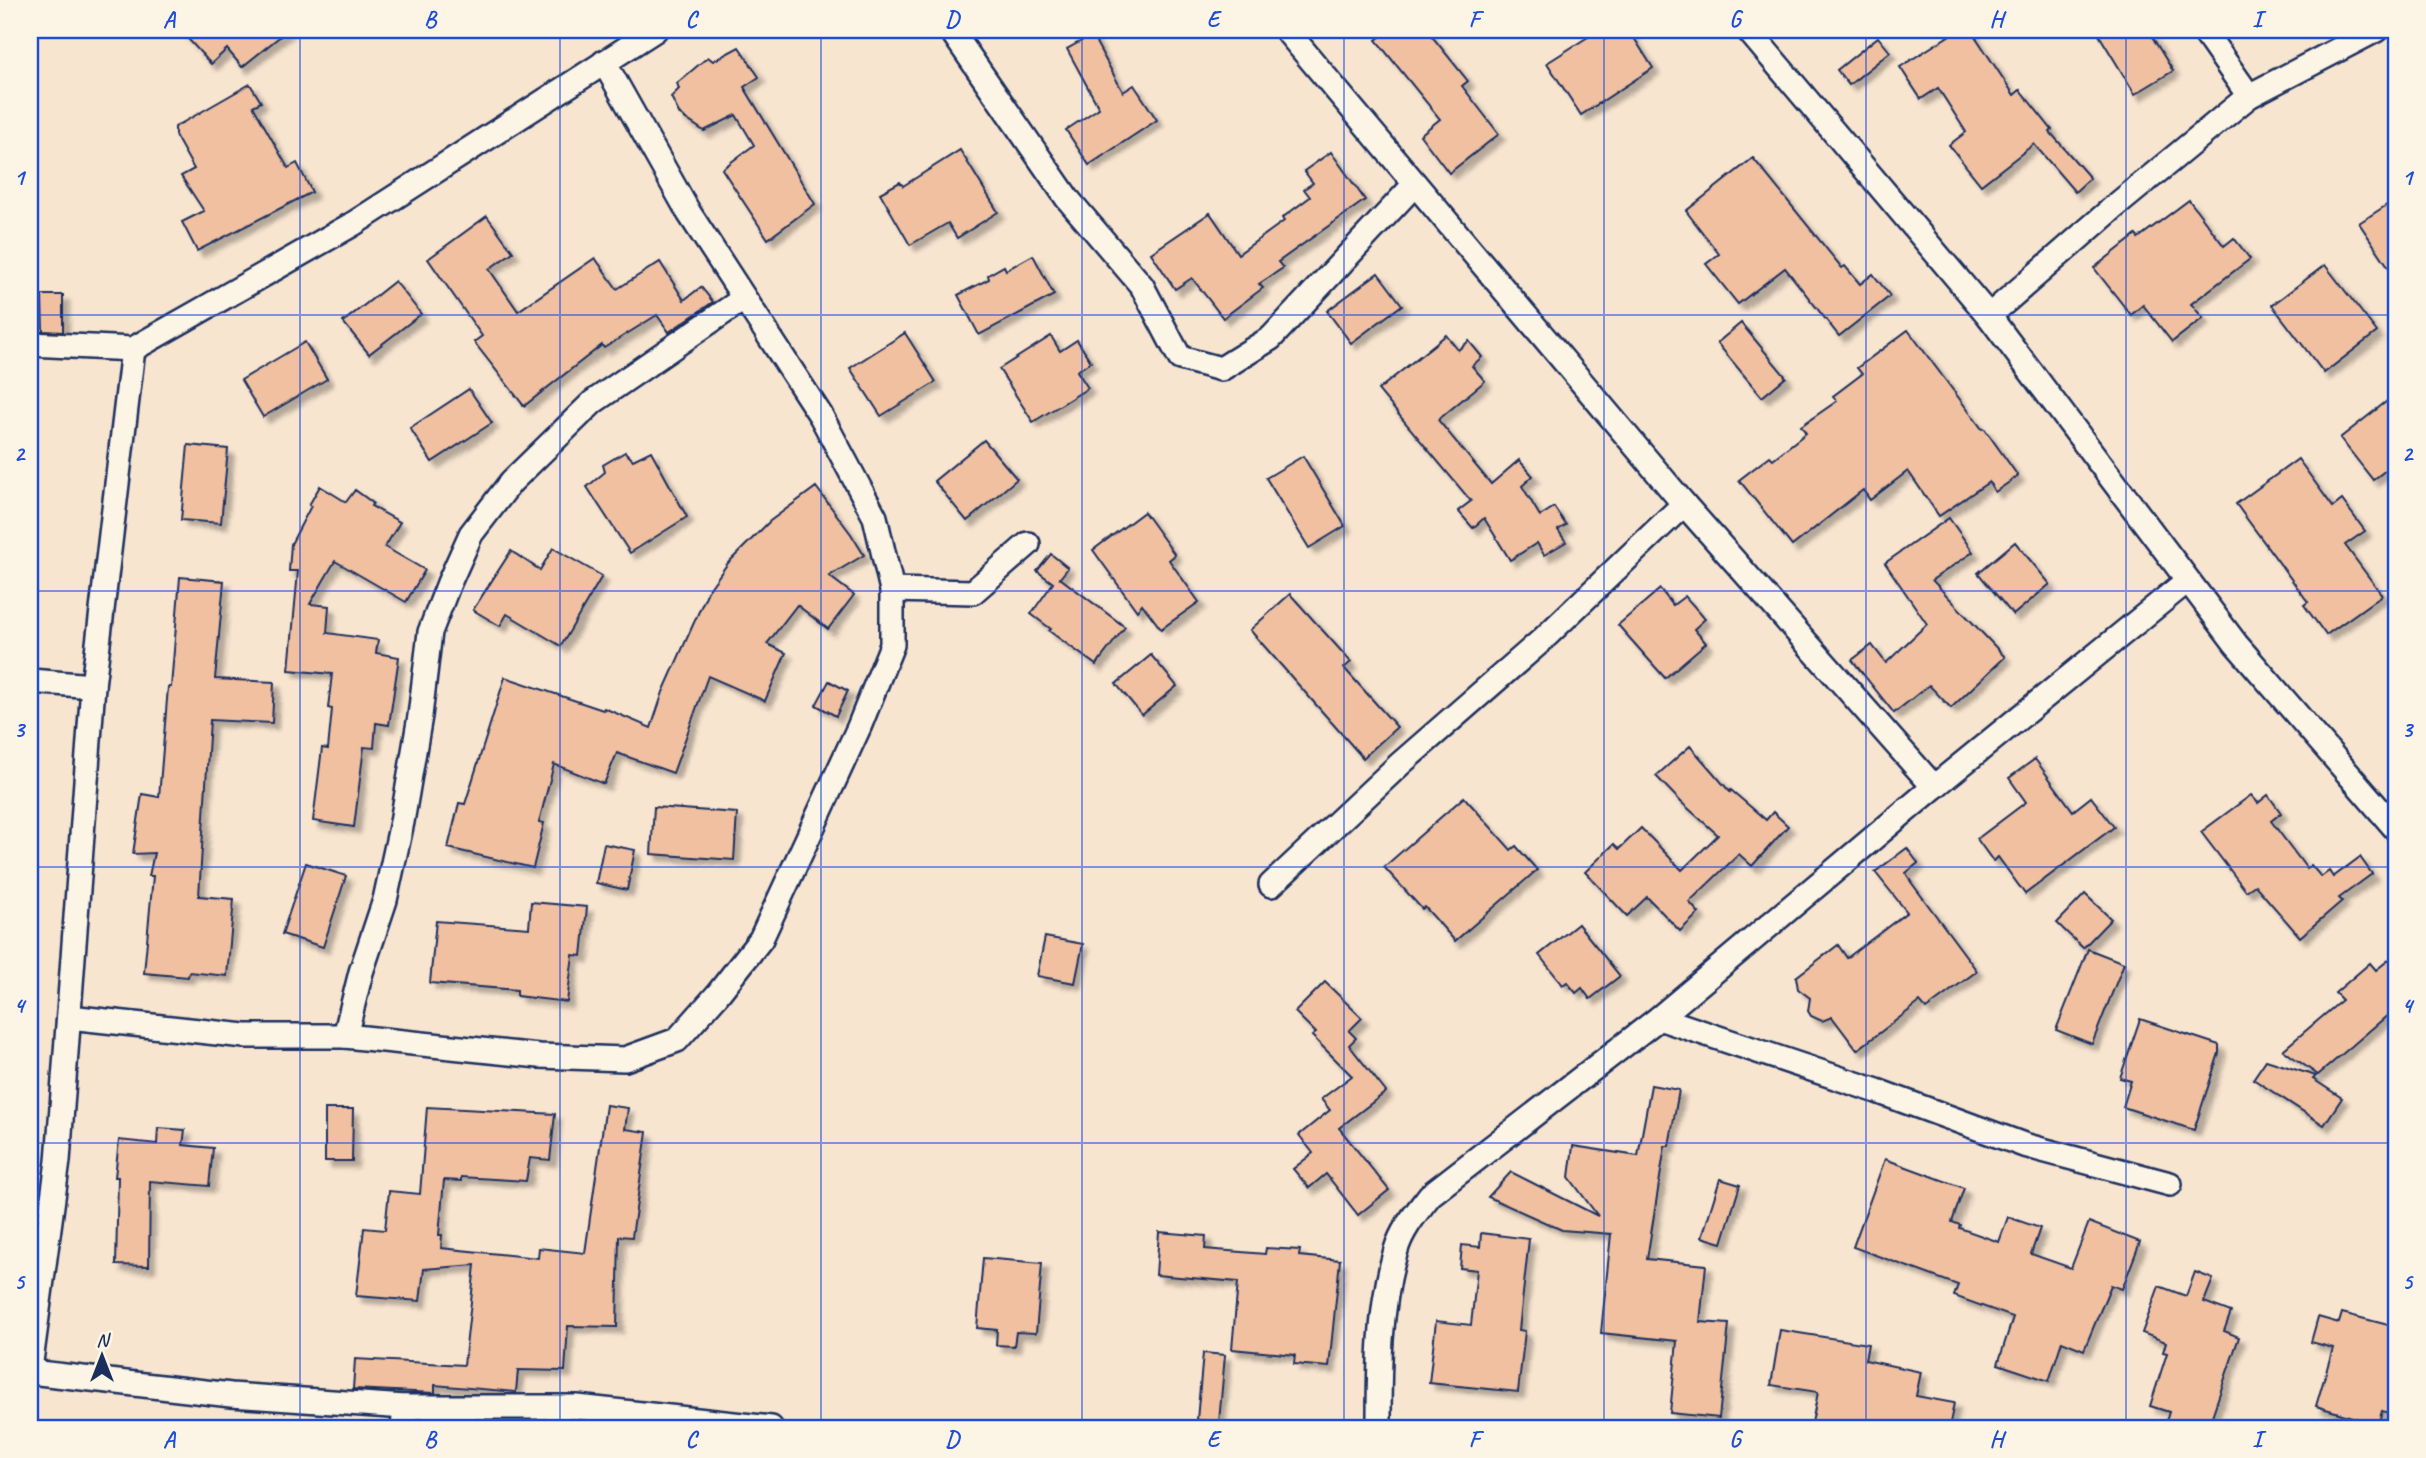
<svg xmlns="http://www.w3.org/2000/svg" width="2426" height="1458" viewBox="0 0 2426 1458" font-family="Caveat,sans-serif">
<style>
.building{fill:#f0c0a0;stroke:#1b2f5e;stroke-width:2;filter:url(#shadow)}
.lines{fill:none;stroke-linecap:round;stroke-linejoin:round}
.street-casing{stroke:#1b2f5e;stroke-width:28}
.street{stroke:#fcf5e5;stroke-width:23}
.grid{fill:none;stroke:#1d4ed8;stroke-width:2;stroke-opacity:0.55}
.neatline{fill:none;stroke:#1d4ed8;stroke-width:2.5}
.grid-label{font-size:23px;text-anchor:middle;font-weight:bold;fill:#1d4ed8}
</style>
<defs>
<filter id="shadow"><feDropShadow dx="6" dy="6" stdDeviation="2" flood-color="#0004"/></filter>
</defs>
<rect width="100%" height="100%" fill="#f8e5d0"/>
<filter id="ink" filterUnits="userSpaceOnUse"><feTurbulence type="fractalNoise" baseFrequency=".0143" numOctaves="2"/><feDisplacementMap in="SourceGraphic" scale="14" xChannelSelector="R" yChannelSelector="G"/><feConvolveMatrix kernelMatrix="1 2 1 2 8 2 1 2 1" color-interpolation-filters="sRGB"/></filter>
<g filter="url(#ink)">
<g class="building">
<path d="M 180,30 L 288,30 L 242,67 L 227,49 L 211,64 Z"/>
<path d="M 1389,30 L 1427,30 L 1468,81 L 1462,86 L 1499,134 L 1449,173 L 1420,135 L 1440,119 L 1376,40 Z"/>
<path d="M 1599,30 L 1629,30 L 1653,68 L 1581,115 L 1547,63 Z"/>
<path d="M 1958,30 L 1971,30 L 2014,95 L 2020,90 L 2052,130 L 2050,132 L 2090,178 L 2075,192 L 2034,144 L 1981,185 L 1949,145 L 1966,132 L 1938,88 L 1921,99 L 1900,67 Z"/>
<path d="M 2096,30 L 2148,30 L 2173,71 L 2135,94 Z"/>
<path d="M 1092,35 L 1123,92 L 1134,85 L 1157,120 L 1089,165 L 1066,130 L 1099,108 L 1067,49 Z"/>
<path d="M 1878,37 L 1890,52 L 1849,85 L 1837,70 Z"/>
<path d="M 739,47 L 759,77 L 744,87 L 815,204 L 768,239 L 722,169 L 754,145 L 736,115 L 704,131 L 680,115 L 671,97 L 679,89 L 677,83 L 708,57 L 713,61 Z"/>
<path d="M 250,84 L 261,102 L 253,106 L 288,168 L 297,163 L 312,192 L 197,251 L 182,222 L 204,211 L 181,176 L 194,169 L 175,135 L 175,127 Z"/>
<path d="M 960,150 L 998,212 L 957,238 L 948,223 L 910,245 L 880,193 L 900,182 L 903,186 Z"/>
<path d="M 1331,152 L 1365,200 L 1278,262 L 1283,268 L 1259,284 L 1263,288 L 1223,318 L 1192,278 L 1175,289 L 1151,253 L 1210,213 L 1238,254 L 1284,221 L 1282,218 L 1310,197 L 1304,189 L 1313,183 L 1304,171 Z"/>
<path d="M 1753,158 L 1842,268 L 1845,266 L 1860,284 L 1873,274 L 1890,296 L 1839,336 L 1785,268 L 1738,304 L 1706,264 L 1719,254 L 1686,211 Z"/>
<path d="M 2396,199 L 2396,278 L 2359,223 Z"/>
<path d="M 2189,200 L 2224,246 L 2234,238 L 2250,259 L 2191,304 L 2203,318 L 2172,342 L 2143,305 L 2131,315 L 2094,268 L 2136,235 L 2138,238 Z"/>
<path d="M 487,216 L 513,252 L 489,269 L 518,311 L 595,258 L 617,289 L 660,262 L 684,300 L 701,287 L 713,302 L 669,332 L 657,315 L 604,348 L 602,345 L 524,406 L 474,342 L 482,336 L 428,259 Z"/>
<path d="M 1033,255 L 1054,295 L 979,335 L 958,295 L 989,279 L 988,275 L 1004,266 L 1006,270 Z"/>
<path d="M 2325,265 L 2377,332 L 2324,373 L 2272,305 Z"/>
<path d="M 1378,273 L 1402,305 L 1351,343 L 1327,311 Z"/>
<path d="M 395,281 L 421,314 L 369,354 L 343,322 Z"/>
<path d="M 42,295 L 63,295 L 63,332 L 43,331 Z"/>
<path d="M 1741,323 L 1786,377 L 1762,397 L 1717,343 Z"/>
<path d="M 1908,330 L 1982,429 L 1984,428 L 2018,476 L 1995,492 L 1989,482 L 1939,516 L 1908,471 L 1870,500 L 1863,490 L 1792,546 L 1739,480 L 1770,456 L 1773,459 L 1806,433 L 1801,426 L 1837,401 L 1833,396 L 1862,374 L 1857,368 Z"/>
<path d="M 905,333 L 936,382 L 881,416 L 850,368 Z"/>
<path d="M 1446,335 L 1458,350 L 1469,341 L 1482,357 L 1472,366 L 1485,381 L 1438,420 L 1491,484 L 1519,460 L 1533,476 L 1522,486 L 1540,516 L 1554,507 L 1566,525 L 1558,530 L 1566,542 L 1544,555 L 1537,543 L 1510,560 L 1484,518 L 1473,528 L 1458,511 L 1471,501 L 1378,390 Z"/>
<path d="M 1051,336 L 1060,351 L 1077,340 L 1091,362 L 1077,371 L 1088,388 L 1033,422 L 999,369 Z"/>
<path d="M 305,342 L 327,379 L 263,417 L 241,380 Z"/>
<path d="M 469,389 L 492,423 L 432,462 L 410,428 Z"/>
<path d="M 2396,394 L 2396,462 L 2373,480 L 2340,438 Z"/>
<path d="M 984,440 L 1017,479 L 967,521 L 934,481 Z"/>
<path d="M 188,445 L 228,449 L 221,523 L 181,520 Z"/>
<path d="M 651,451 L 687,517 L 630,553 L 587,487 L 605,472 L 603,465 L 625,452 L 633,460 Z"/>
<path d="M 1303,456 L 1345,526 L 1309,548 L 1266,478 Z"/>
<path d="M 2298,459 L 2333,507 L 2342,500 L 2365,531 L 2345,545 L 2382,595 L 2326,635 L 2304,605 L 2308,602 L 2236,504 Z"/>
<path d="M 320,486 L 346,502 L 355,490 L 373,503 L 371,506 L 400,522 L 385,547 L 425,570 L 406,602 L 335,561 L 310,604 L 329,606 L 327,633 L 378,640 L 376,653 L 399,657 L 389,725 L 376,723 L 374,748 L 364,747 L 354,827 L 313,821 L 322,748 L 328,749 L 332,709 L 328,708 L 332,674 L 289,670 L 298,571 L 289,571 L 291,544 L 311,506 L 309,505 Z"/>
<path d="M 816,487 L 851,534 L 864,555 L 829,576 L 854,595 L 828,629 L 797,605 L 767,644 L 786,653 L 765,701 L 708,676 L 673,773 L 617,753 L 604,784 L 554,764 L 539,822 L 544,823 L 533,868 L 448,848 L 459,803 L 465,804 L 505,677 L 603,710 L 604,708 L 651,728 L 663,692 L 708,591 L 728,563 L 770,521 Z"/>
<path d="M 1144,512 L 1175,555 L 1169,560 L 1199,602 L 1161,629 L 1142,604 L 1137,611 L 1093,550 Z"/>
<path d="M 1949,518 L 1973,552 L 1932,580 L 2005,657 L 1951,708 L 1929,685 L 1894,713 L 1852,660 L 1872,645 L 1886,663 L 1927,624 L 1885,563 Z"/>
<path d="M 2015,542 L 2050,584 L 2013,615 L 1978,573 Z"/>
<path d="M 553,548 L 602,576 L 561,646 L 507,614 L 500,626 L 473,610 L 511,551 L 540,570 Z"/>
<path d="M 1051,554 L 1068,568 L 1060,578 L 1125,627 L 1096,665 L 1049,631 L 1051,629 L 1031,614 L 1053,583 L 1037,571 Z"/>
<path d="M 180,577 L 224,581 L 215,679 L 274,682 L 272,723 L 210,720 L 199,896 L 234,899 L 227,976 L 189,972 L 188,977 L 144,973 L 153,876 L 149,876 L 154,853 L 133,854 L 142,794 L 159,797 L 168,687 L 171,687 Z"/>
<path d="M 1660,589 L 1673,605 L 1685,596 L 1705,619 L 1694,629 L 1706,643 L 1665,678 L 1618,625 Z"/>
<path d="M 1290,594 L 1351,662 L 1344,668 L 1397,727 L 1363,758 L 1250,630 Z"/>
<path d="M 1151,655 L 1177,686 L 1142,715 L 1116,684 Z"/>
<path d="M 829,681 L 848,691 L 836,716 L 816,705 Z"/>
<path d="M 1690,746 L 1730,792 L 1731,790 L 1766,820 L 1773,812 L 1788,826 L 1752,866 L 1739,854 L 1689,902 L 1699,913 L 1680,931 L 1647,897 L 1627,916 L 1585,872 L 1614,844 L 1619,849 L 1641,828 L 1682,870 L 1718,835 L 1681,802 L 1656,776 Z"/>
<path d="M 2035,759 L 2073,811 L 2091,797 L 2114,827 L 2025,894 L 1998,857 L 1993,861 L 1977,839 L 2026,802 L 2009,778 Z"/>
<path d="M 2251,795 L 2258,803 L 2268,795 L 2281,813 L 2271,821 L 2307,869 L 2311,865 L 2321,877 L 2329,871 L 2333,877 L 2360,857 L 2372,874 L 2339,898 L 2342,901 L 2300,937 L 2255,885 L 2246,891 L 2201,832 Z"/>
<path d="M 1464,797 L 1511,850 L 1516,846 L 1537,870 L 1455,941 L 1425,907 L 1422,909 L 1384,867 Z"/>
<path d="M 654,807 L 737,813 L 734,860 L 651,854 Z"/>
<path d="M 604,844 L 635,850 L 627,890 L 596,883 Z"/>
<path d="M 1907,848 L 1918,863 L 1906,873 L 1911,882 L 1977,971 L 1926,1009 L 1920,1002 L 1857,1050 L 1832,1017 L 1822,1021 L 1811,1016 L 1808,1011 L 1810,998 L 1798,989 L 1796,977 L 1838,945 L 1847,958 L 1907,912 L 1875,872 Z"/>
<path d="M 306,863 L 346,876 L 323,947 L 282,934 Z"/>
<path d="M 2085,894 L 2111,919 L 2083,948 L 2057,923 Z"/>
<path d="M 531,902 L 587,907 L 582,956 L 573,955 L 567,1002 L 517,996 L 517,990 L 430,983 L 436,921 L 529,928 Z"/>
<path d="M 1578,924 L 1620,976 L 1590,999 L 1582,988 L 1576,993 L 1567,982 L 1563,985 L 1539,955 Z"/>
<path d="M 1045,937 L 1083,944 L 1075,983 L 1037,976 Z"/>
<path d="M 2088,949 L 2124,963 L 2092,1044 L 2056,1030 Z"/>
<path d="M 2396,954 L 2396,1008 L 2318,1075 L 2283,1050 L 2342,1000 L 2335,993 L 2370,963 L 2376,970 Z"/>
<path d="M 1325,982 L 1362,1018 L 1349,1031 L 1356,1038 L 1349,1045 L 1386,1092 L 1339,1128 L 1389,1190 L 1358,1215 L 1326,1174 L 1309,1188 L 1293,1169 L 1313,1153 L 1299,1135 L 1330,1110 L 1321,1099 L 1352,1076 L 1312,1036 L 1316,1033 L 1295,1012 Z"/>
<path d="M 2140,1019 L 2219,1045 L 2219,1053 L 2194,1130 L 2123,1107 L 2131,1081 L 2120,1078 Z"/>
<path d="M 2266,1060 L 2316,1076 L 2313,1079 L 2342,1098 L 2324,1125 L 2253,1079 Z"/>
<path d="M 1651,1085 L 1679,1090 L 1669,1146 L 1665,1146 L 1647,1259 L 1706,1265 L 1700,1322 L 1729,1324 L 1719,1418 L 1670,1413 L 1677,1341 L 1601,1333 L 1611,1234 L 1562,1230 L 1488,1197 L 1511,1172 L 1598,1216 L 1569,1177 L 1573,1146 L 1638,1156 Z"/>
<path d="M 606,1105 L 628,1108 L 625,1129 L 647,1132 L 632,1237 L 619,1236 L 617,1327 L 568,1326 L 565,1371 L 518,1370 L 516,1392 L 435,1385 L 435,1393 L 353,1389 L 355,1359 L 464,1365 L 475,1265 L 424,1269 L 420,1301 L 356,1296 L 364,1228 L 385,1230 L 389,1191 L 420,1194 L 427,1107 L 555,1114 L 550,1160 L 530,1158 L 526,1181 L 461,1177 L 461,1181 L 444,1180 L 439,1235 L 442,1235 L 441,1248 L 538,1258 L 539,1248 L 585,1253 Z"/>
<path d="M 325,1109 L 353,1109 L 352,1161 L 325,1161 Z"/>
<path d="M 158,1128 L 185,1130 L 183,1145 L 213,1148 L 209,1186 L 150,1181 L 149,1266 L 116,1265 L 118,1177 L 115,1177 L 119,1140 L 157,1144 Z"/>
<path d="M 1885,1159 L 1964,1188 L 1952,1222 L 1960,1225 L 1959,1228 L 1999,1242 L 2008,1217 L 2040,1228 L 2031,1254 L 2071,1268 L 2089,1222 L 2140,1242 L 2122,1289 L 2111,1285 L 2084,1350 L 2062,1341 L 2049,1381 L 1998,1364 L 2013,1317 L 1954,1296 L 1958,1285 L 1853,1247 Z"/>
<path d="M 1720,1179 L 1740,1185 L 1722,1243 L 1702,1237 Z"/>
<path d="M 1159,1232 L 1206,1236 L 1205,1249 L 1265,1254 L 1266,1248 L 1300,1250 L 1299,1256 L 1340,1260 L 1329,1367 L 1294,1364 L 1295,1355 L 1232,1349 L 1238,1282 L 1156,1275 Z"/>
<path d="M 1481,1233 L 1529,1239 L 1519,1330 L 1525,1331 L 1518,1392 L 1429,1383 L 1436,1321 L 1471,1325 L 1477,1270 L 1460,1268 L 1462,1245 L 1480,1247 Z"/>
<path d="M 983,1258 L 1042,1263 L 1036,1333 L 1016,1332 L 1014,1346 L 996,1345 L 997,1330 L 977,1328 Z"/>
<path d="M 2195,1272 L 2213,1279 L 2204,1302 L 2231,1312 L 2224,1331 L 2239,1337 L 2208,1428 L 2164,1428 L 2169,1412 L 2150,1406 L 2167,1353 L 2163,1352 L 2166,1342 L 2142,1333 L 2159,1286 L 2186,1296 Z"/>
<path d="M 2342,1313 L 2396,1327 L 2396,1415 L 2382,1411 L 2378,1425 L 2316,1406 L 2333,1348 L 2311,1342 L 2318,1317 L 2339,1323 Z"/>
<path d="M 1780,1330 L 1868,1344 L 1865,1360 L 1921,1372 L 1916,1396 L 1954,1403 L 1949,1428 L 1842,1428 L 1812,1423 L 1818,1392 L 1771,1385 Z"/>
<path d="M 1203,1353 L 1225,1355 L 1219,1422 L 1197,1420 Z"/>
</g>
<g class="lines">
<g class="street-casing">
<g id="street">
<path d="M 951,30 L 1067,198 L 1142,286 L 1180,358 L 1221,369 L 1271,338 L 1415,184"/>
<path d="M 1286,30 L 1684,504 L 1934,787 L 2187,581"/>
<path d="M 1748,30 L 1989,316 L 2236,644 L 2396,829"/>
<path d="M 2203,30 L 2249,96"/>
<path d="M 1989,316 L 2113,208 L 2249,96 L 2376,30"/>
<path d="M 30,344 L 133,349 L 353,224 L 655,30"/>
<path d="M 892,590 L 973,592 L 1028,544"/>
<path d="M 30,681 L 93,686"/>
<path d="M 1271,885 L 1400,764 L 1541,641 L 1684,504"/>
<path d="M 69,1017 L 245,1036 L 345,1036 L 539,1056 L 625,1059 L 677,1040 L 717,995 L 761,939 L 859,727 L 892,645 L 892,590 L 875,517 L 821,416 L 689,213 L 604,62"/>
<path d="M 1659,1018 L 1877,1091 L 2024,1145 L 2170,1184"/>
<path d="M 345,1036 L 361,972 L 385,900 L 402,822 L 420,716 L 430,632 L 449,583 L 471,534 L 511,482 L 593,402 L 743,299"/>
<path d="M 30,1369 L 58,1161 L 93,686 L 133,349"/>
<path d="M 30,1372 L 231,1395 L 405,1407 L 577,1407 L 771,1428"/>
<path d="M 403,1428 L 405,1407"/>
<path d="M 1379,1428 C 1379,1368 1379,1308 1396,1250 C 1402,1229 1417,1212 1430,1195 L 1659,1018 L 1934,787"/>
</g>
</g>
<use href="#street" class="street"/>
</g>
</g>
<path class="grid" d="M 300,30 L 300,1428M 560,30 L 560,1428M 821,30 L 821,1428M 1082,30 L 1082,1428M 1344,30 L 1344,1428M 1604,30 L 1604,1428M 1866,30 L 1866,1428M 2126,30 L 2126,1428M 30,315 L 2396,315M 30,591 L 2396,591M 30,867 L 2396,867M 30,1143 L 2396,1143"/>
<rect width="2426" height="1458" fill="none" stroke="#fcf5e5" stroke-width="77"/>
<g transform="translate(102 1356)" stroke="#fcf5e5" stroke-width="5" paint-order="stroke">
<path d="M0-5L12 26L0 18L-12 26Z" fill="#1b2f5e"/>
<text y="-10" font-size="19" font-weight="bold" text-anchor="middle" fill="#1b2f5e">N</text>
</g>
<rect x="38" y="38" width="2350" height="1382" class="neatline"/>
<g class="grid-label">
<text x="169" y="27">A</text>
<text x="430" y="27">B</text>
<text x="691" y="27">C</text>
<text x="952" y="27">D</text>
<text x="1213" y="27">E</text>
<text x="1474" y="27">F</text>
<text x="1735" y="27">G</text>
<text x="1996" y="27">H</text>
<text x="2257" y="27">I</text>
<text x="19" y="185">1</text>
<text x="2407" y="185">1</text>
<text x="19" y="461">2</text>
<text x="2407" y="461">2</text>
<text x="19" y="737">3</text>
<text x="2407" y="737">3</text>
<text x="19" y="1013">4</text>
<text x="2407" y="1013">4</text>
<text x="19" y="1289">5</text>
<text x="2407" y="1289">5</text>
<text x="169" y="1447">A</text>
<text x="430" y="1447">B</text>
<text x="691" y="1447">C</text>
<text x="952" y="1447">D</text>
<text x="1213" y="1447">E</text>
<text x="1474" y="1447">F</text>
<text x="1735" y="1447">G</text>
<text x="1996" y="1447">H</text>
<text x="2257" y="1447">I</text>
</g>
</svg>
